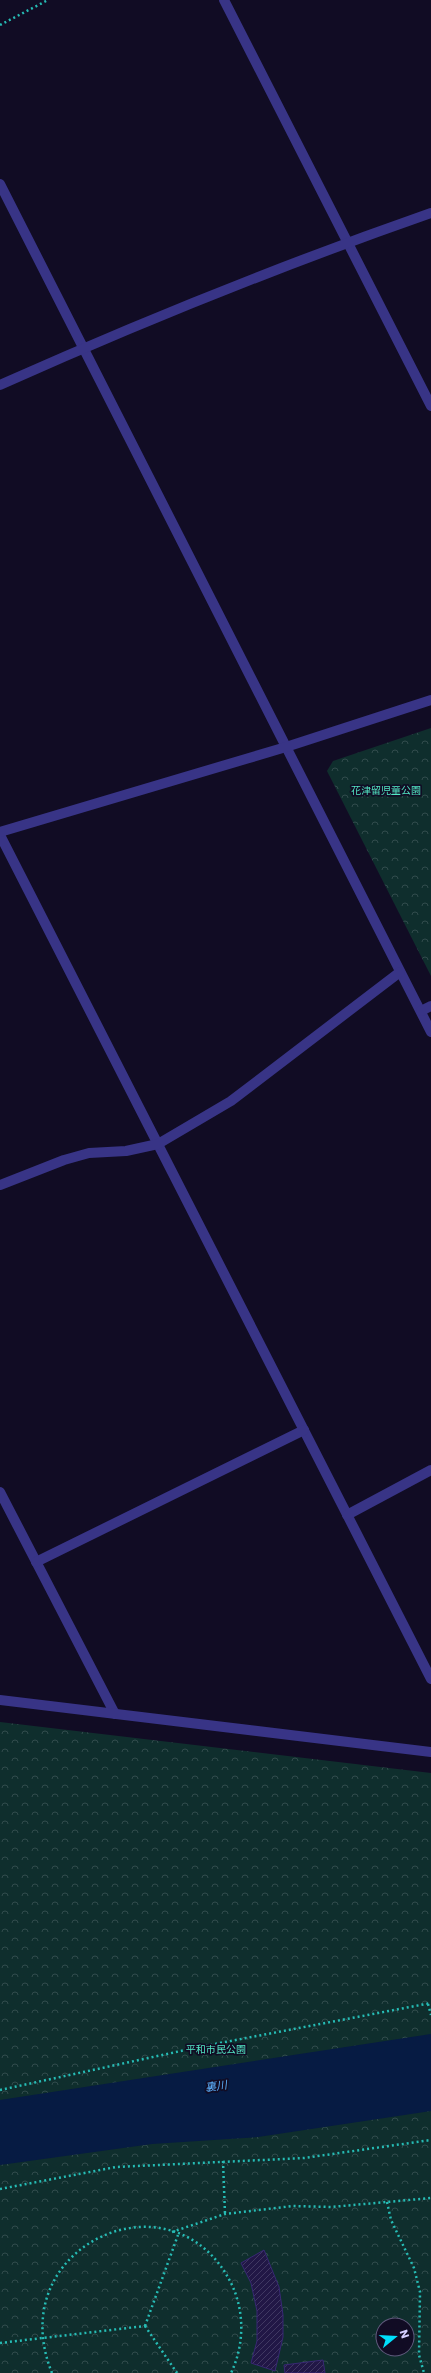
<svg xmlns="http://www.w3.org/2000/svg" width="431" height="2373" viewBox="0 0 431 2373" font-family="Poppins,'Noto Sans JP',sans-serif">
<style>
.forest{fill:url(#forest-crowns);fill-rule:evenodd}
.water{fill:#061b43}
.building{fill:url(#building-hatch);stroke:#382874}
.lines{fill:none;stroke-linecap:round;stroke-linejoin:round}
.path{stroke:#26bcb5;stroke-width:2.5;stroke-dasharray:2 3;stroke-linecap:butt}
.minor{stroke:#383486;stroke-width:10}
.tertiary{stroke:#383486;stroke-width:10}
.labels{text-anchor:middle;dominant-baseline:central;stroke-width:3.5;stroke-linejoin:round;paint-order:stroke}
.park-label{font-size:10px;fill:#53e7c4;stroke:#110c24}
.water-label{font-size:11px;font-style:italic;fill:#5db2ff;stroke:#110c24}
</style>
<defs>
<pattern id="forest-crowns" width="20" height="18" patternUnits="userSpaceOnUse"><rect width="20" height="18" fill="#0f2e2d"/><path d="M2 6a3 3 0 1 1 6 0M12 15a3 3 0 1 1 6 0" fill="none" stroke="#314b4c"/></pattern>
<pattern id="building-hatch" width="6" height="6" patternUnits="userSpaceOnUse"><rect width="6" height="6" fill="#211746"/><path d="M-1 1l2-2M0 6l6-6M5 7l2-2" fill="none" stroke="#403862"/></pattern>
</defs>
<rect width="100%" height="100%" fill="#110c24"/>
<g class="forest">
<path d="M 431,728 L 431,976 L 327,771 L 333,761 Z"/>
<path d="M 0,1722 L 431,1773 L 431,2373 L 0,2373 ZM 383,2325 L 407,2325 L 407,2349 L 383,2349 Z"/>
</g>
<path class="water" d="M 431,2034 L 431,2111 L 258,2137 L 152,2144 L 0,2165 L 0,2100 Z"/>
<g class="building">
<path d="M 264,2250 L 279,2287 L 283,2315 L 283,2337 L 275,2371 L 251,2363 L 257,2341 L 257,2311 L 251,2283 L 241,2263 Z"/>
<path d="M 323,2360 L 325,2373 L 285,2373 L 284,2365 Z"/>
</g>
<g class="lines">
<g class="path">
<path d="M 0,25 L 48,0"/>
<path d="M 428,2004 L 431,2015"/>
<path d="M 0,2090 L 204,2046 L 431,2003"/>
<path d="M 223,2161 L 225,2214"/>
<path d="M 0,2189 L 116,2167 L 304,2158 L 431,2140"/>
<path d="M 387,2202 L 391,2220 L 414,2268 L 420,2292 L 419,2355 L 424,2373"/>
<path d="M 172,2232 L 225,2214 L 293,2206 L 331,2207 L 431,2198"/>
<path d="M 145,2326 L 178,2235"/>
<path d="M 145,2326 L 177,2373"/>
<path d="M 0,2343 L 145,2326"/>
<path d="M 52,2373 C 0,2245 175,2167 232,2285 C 245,2313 244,2346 231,2373"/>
</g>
<g class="minor">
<path d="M 224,0 L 431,406"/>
<path d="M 0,184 L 431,1032"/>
<path d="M 0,385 C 141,322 285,264 431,213"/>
<path d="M 0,835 L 431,1679"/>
<path d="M 421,1011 L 431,1006"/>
<path d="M 0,1185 L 64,1160 L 89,1153 L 126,1151 L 158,1144 L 231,1101 L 400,972"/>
<path d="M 0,1492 L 115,1714"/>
<path d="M 347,1515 L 431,1470"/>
<path d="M 36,1562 L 304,1430"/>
<path d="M 0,1700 L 431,1752"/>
</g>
<path class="tertiary" d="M 0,832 L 286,747 L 431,700"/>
</g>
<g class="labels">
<g class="park-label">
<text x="386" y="790">花津留児童公園</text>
<text x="216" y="2049">平和市民公園</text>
</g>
<g class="water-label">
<text transform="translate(216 2086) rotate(-8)">裏川</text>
</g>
</g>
<g transform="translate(395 2337) rotate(72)"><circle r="19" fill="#110c24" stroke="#5f5a7c"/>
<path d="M0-3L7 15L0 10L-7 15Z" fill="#00defa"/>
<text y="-6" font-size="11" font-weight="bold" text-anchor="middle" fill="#d5cfff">N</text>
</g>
</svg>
